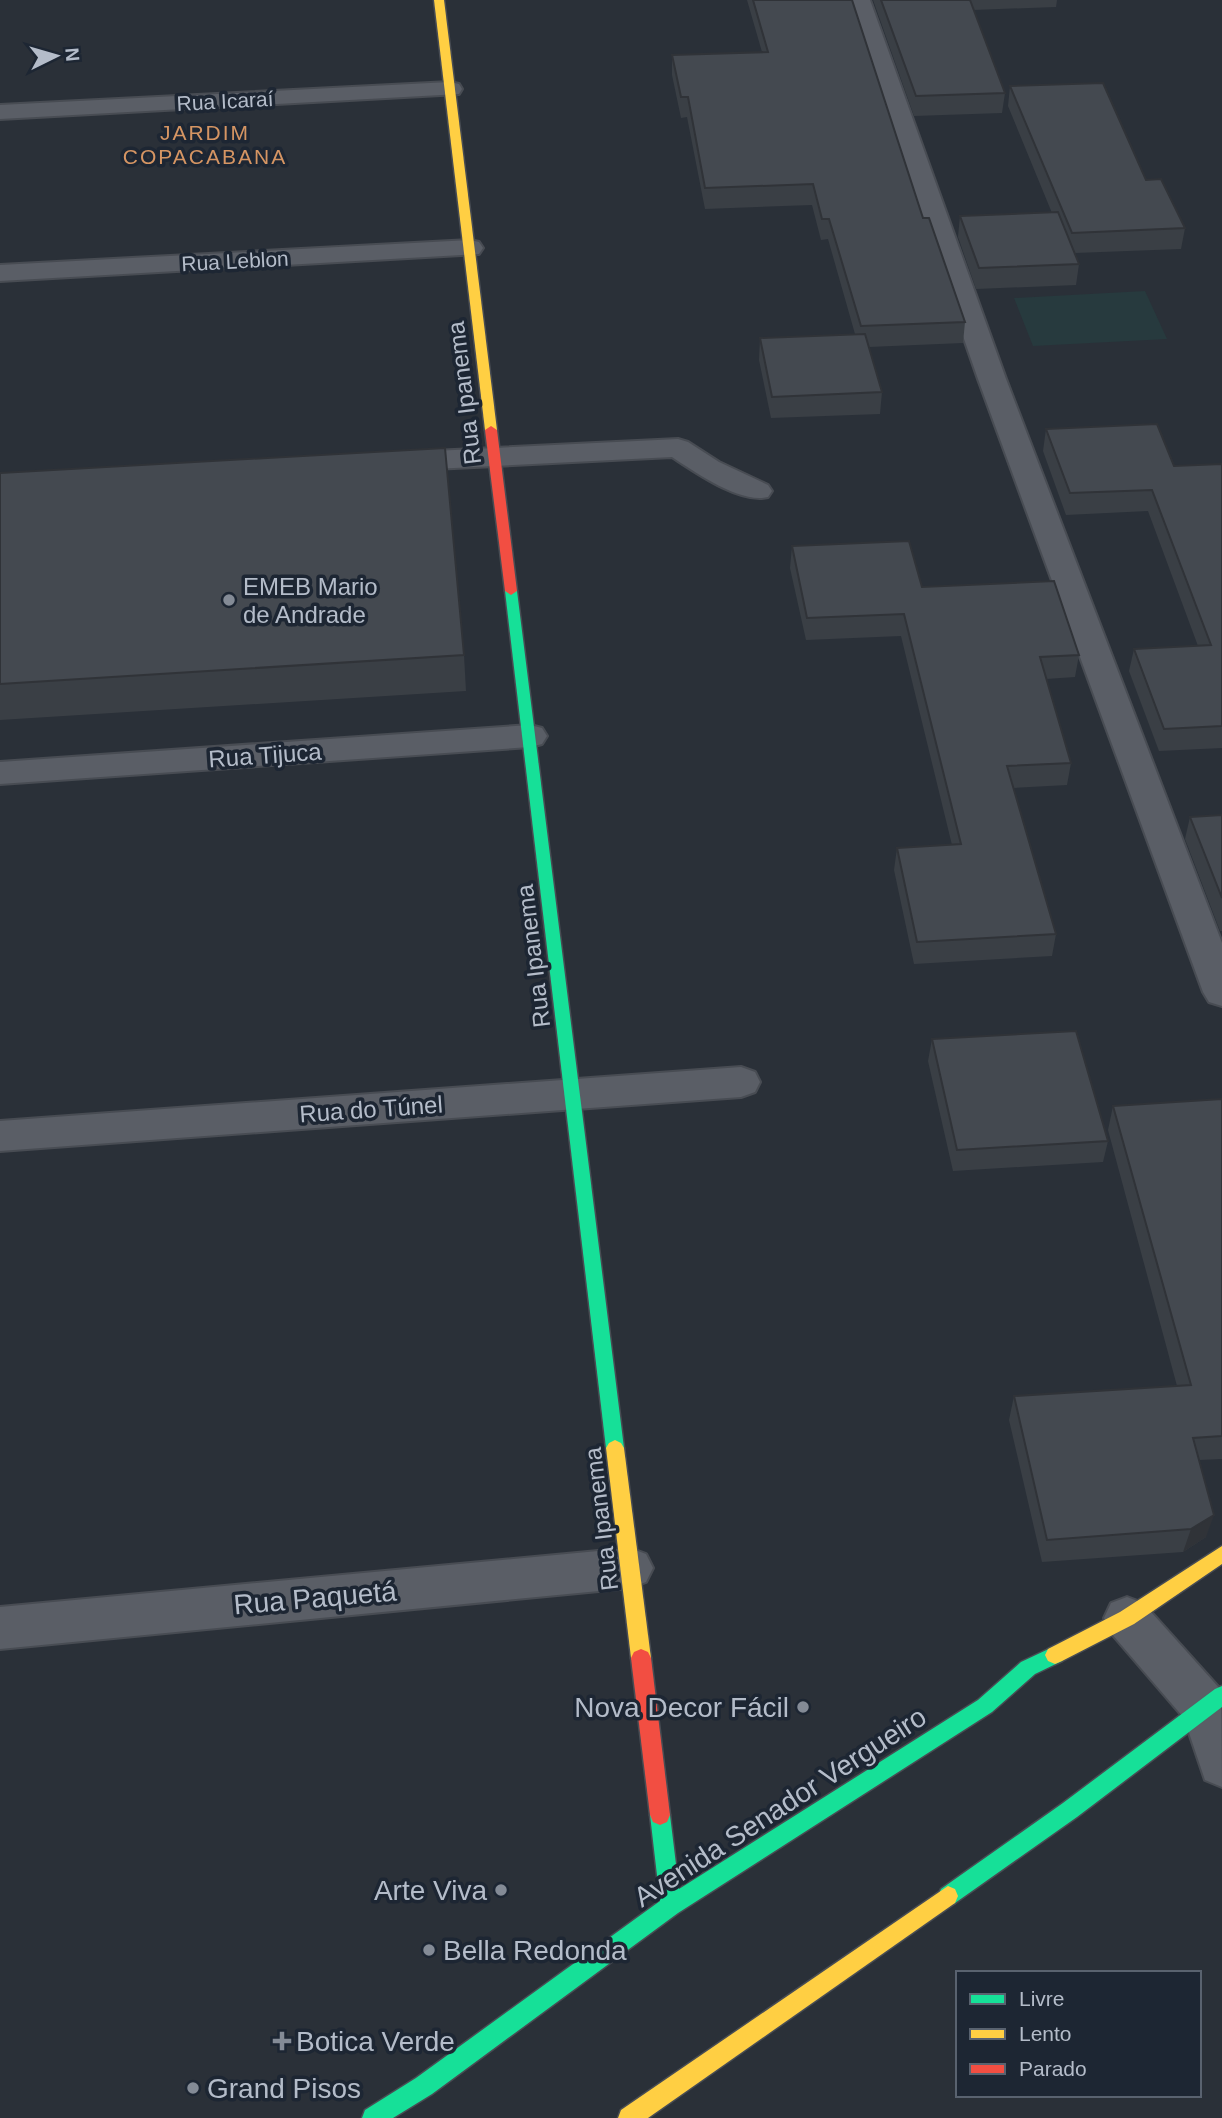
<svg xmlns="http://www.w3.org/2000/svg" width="1222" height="2118" viewBox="0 0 1222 2118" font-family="Helvetica,sans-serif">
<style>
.green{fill:#273a3e}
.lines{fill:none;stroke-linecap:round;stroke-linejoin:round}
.street-casing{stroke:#484c53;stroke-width:4}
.fast-casing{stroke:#484c53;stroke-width:3}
.slow-casing{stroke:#484c53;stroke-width:3}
.jam-casing{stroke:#484c53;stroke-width:3}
.street{fill:#5a5e66;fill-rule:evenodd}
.fast{fill:#16e098;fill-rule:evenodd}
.slow{fill:#ffcf43;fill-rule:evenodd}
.jam{fill:#f24e42;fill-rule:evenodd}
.wall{fill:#3a3f45}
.shaded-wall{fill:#303338}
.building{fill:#444950;stroke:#303338;stroke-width:2}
.poi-dot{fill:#848b96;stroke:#1d2633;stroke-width:2.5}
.labels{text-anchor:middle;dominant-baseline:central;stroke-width:7;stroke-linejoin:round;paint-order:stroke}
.far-street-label{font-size:21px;fill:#b4bcc9;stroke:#1d2633}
.far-neighbourhood-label{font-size:21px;letter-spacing:2px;fill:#d59563;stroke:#1d2633}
.street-label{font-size:24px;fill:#b4bcc9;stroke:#1d2633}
.poi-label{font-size:24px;fill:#b4bcc9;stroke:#1d2633;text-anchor:start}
.near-street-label{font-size:28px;fill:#b4bcc9;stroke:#1d2633}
.near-poi-label{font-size:28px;fill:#b4bcc9;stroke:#1d2633;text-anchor:start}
</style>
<rect width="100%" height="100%" fill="#2a3038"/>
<path class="green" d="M 1145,291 L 1167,339 L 1033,346 L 1014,298 Z"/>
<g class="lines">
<g class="street-casing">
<g id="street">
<path d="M 846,0 L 870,0 L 1006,379 L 1222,943 L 1222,1006 L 1209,1002 L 1203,992 L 978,379 Z"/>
<path d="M 450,82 L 459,84 L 462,89 L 459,94 L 0,119 L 0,105 Z"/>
<path d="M 470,240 L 479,242 L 483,248 L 479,254 L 0,281 L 0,265 Z"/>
<path d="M 678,439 L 688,442 L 719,462 L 768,485 L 772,491 L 768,497 C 740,504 695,472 672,457 L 393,471 L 382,468 L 378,462 L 382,456 L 393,453 Z"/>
<path d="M 530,725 L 542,728 L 547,736 L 542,744 L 530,747 L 0,784 L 0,762 Z"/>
<path d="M 741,1067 L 755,1072 L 760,1082 L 755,1092 L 741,1097 L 0,1151 L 0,1121 Z"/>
<path d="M 630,1548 L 646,1554 L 653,1568 L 646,1582 L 630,1588 L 0,1649 L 0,1607 Z"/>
<path d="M 1127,1597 L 1143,1603 L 1221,1690 L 1222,1787 L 1205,1780 L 1184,1718 L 1111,1633 L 1104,1618 L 1111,1603 Z"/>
</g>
</g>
<g class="fast-casing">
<g id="fast">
<path d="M 511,587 L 517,591 L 624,1448 L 621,1453 L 615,1456 L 609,1453 L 606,1448 L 505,591 Z"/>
<path d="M 1055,1646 L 1062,1649 L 1065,1655 L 1062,1661 L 1035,1674 L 992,1712 L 678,1913 L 432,2094 L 393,2118 L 362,2118 L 365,2110 L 416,2078 L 660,1901 L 650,1815 L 653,1808 L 660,1805 L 667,1808 L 670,1815 L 679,1889 L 978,1700 L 1021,1662 Z"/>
<path d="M 1222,1686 L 1222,1707 L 1077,1817 L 955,1903 L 948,1906 L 941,1903 L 938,1896 L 941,1889 L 1063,1803 L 1215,1689 Z"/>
</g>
</g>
<g class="slow-casing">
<g id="slow">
<path d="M 434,0 L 444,0 L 497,430 L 491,434 L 485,430 Z"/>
<path d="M 615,1440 L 621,1443 L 624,1448 L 651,1658 L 648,1664 L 641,1667 L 634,1664 L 631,1658 L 606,1448 L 609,1443 Z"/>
<path d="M 1222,1546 L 1222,1564 L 1134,1624 L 1062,1661 L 1055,1664 L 1048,1661 L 1045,1655 L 1048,1649 L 1120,1612 Z"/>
<path d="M 948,1886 L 955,1889 L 958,1896 L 955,1903 L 648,2118 L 618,2118 L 621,2110 Z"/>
</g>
</g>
<g class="jam-casing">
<g id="jam">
<path d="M 491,426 L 497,430 L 517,591 L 511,595 L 505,591 L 485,430 Z"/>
<path d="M 641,1649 L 648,1652 L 651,1658 L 670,1815 L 667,1822 L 660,1825 L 653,1822 L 650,1815 L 631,1658 L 634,1652 Z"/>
</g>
</g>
<use href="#street" class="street"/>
<use href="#fast" class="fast"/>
<use href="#slow" class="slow"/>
<use href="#jam" class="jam"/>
</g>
<g class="wall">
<path d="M 747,0 L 852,0 L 923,218 L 965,322 L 963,343 L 869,347 L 882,392 L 880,414 L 771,418 L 759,360 L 760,338 L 855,334 L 828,239 L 821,240 L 812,205 L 705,209 L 687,117 L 681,118 L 672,75 L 672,55 L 762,52 Z"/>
<path d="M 873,0 L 1057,0 L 1056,7 L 973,10 L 1005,93 L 1002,113 L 914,116 Z"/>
<path d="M 1010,86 L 1146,180 L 1185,228 L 1181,249 L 1075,253 L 1079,264 L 1076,285 L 976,289 L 958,237 L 960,216 L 1052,213 L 1008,106 Z"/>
<path d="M 1046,429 L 1174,466 L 1222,464 L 1222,748 L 1159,751 L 1129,671 L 1134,649 L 1198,646 L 1148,511 L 1066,515 L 1043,451 Z"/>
<path d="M 0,473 L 464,655 L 466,691 L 0,720 Z"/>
<path d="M 792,546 L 922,587 L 1079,655 L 1075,677 L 1046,679 L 1071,763 L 1067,785 L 1013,788 L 1056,934 L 1052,956 L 914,964 L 894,870 L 897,848 L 952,845 L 901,636 L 806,640 L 790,568 Z"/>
<path d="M 1222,815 L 1222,931 L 1220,931 L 1185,839 L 1190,817 Z"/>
<path d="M 932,1039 L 1108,1141 L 1103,1162 L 953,1171 L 928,1061 Z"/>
<path d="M 1222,1099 L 1222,1459 L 1199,1460 L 1206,1537 L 1183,1552 L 1042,1562 L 1009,1420 L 1014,1396 L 1177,1386 L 1108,1130 L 1113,1106 Z"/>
</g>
<path class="shaded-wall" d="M 1214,1515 L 1206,1537 L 1183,1552 L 1191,1529 Z"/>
<g class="building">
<path d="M 753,0 L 852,0 L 923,218 L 929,218 L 965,322 L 861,326 L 829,219 L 822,219 L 813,184 L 705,188 L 688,97 L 681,97 L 672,55 L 768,52 Z"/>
<path d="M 881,0 L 970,0 L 1005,93 L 916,96 Z"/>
<path d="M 1103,83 L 1146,180 L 1161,179 L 1185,228 L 1072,233 L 1010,86 Z"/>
<path d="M 1058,212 L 1079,264 L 979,268 L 960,216 Z"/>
<path d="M 865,334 L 882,392 L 772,397 L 760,338 Z"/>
<path d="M 1157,424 L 1174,466 L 1222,464 L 1222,726 L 1164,729 L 1134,649 L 1211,645 L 1152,490 L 1070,493 L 1046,429 Z"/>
<path d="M 445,448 L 464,655 L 0,684 L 0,473 Z"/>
<path d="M 909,541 L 922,587 L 1054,581 L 1079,655 L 1040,657 L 1071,763 L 1007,766 L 1056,934 L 917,942 L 897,848 L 961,844 L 904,614 L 807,618 L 792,546 Z"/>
<path d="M 1222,815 L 1222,898 L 1190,817 Z"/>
<path d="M 1076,1031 L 1108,1141 L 957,1150 L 932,1039 Z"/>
<path d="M 1222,1099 L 1222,1436 L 1193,1438 L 1214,1515 L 1191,1529 L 1047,1540 L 1014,1396 L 1191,1385 L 1113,1106 Z"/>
</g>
<g class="poi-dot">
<circle cx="229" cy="600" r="7"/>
<circle cx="803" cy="1707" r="7"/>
<circle cx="501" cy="1890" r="7"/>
<circle cx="429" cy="1950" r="7"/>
<path d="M278.5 2030.5h7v7h7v7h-7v7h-7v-7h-7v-7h7z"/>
<circle cx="193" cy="2088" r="7"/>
</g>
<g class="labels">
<g class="far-street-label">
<text transform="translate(225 101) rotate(-3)">Rua Icaraí</text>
<text transform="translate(235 261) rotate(-3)">Rua Leblon</text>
</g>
<g class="far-neighbourhood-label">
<text x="205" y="132">JARDIM<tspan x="205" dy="24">COPACABANA</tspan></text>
</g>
<g class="street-label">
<text transform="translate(464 393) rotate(-97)">Rua Ipanema</text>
<text transform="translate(265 755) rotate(-4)">Rua Tijuca</text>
<text transform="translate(533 956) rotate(-97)">Rua Ipanema</text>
<text transform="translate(371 1109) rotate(-4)">Rua do Túnel</text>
<text transform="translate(601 1519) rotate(-97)">Rua Ipanema</text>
</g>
<g class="poi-label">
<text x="243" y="586">EMEB Mario<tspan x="243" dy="28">de Andrade</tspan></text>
</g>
<g class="near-street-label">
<text transform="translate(315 1598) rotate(-5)">Rua Paquetá</text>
<text transform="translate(780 1807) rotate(-33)">Avenida Senador Vergueiro</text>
</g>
<g class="near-poi-label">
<text x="789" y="1707" text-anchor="end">Nova Decor Fácil</text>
<text x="487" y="1890" text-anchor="end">Arte Viva</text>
<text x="443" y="1950">Bella Redonda</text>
<text x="296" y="2041">Botica Verde</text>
<text x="207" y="2088">Grand Pisos</text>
</g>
</g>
<rect x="956" y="1971" width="245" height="126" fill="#1d2633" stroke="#59626f" stroke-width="2"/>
<rect x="970" y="1994" width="35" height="10" fill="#16e098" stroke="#59626f" stroke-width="2"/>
<text x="1019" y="2006" font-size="21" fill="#b4bcc9">Livre</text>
<rect x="970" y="2029" width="35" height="10" fill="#ffcf43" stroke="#59626f" stroke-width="2"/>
<text x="1019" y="2041" font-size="21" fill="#b4bcc9">Lento</text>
<rect x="970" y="2064" width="35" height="10" fill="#f24e42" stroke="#59626f" stroke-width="2"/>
<text x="1019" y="2076" font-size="21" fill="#b4bcc9">Parado</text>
<g transform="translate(56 56) rotate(85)" stroke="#1d2633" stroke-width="5" paint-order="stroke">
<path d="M0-5L12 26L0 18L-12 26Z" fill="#b4bcc9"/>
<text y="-10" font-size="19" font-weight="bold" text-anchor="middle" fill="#b4bcc9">N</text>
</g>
</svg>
